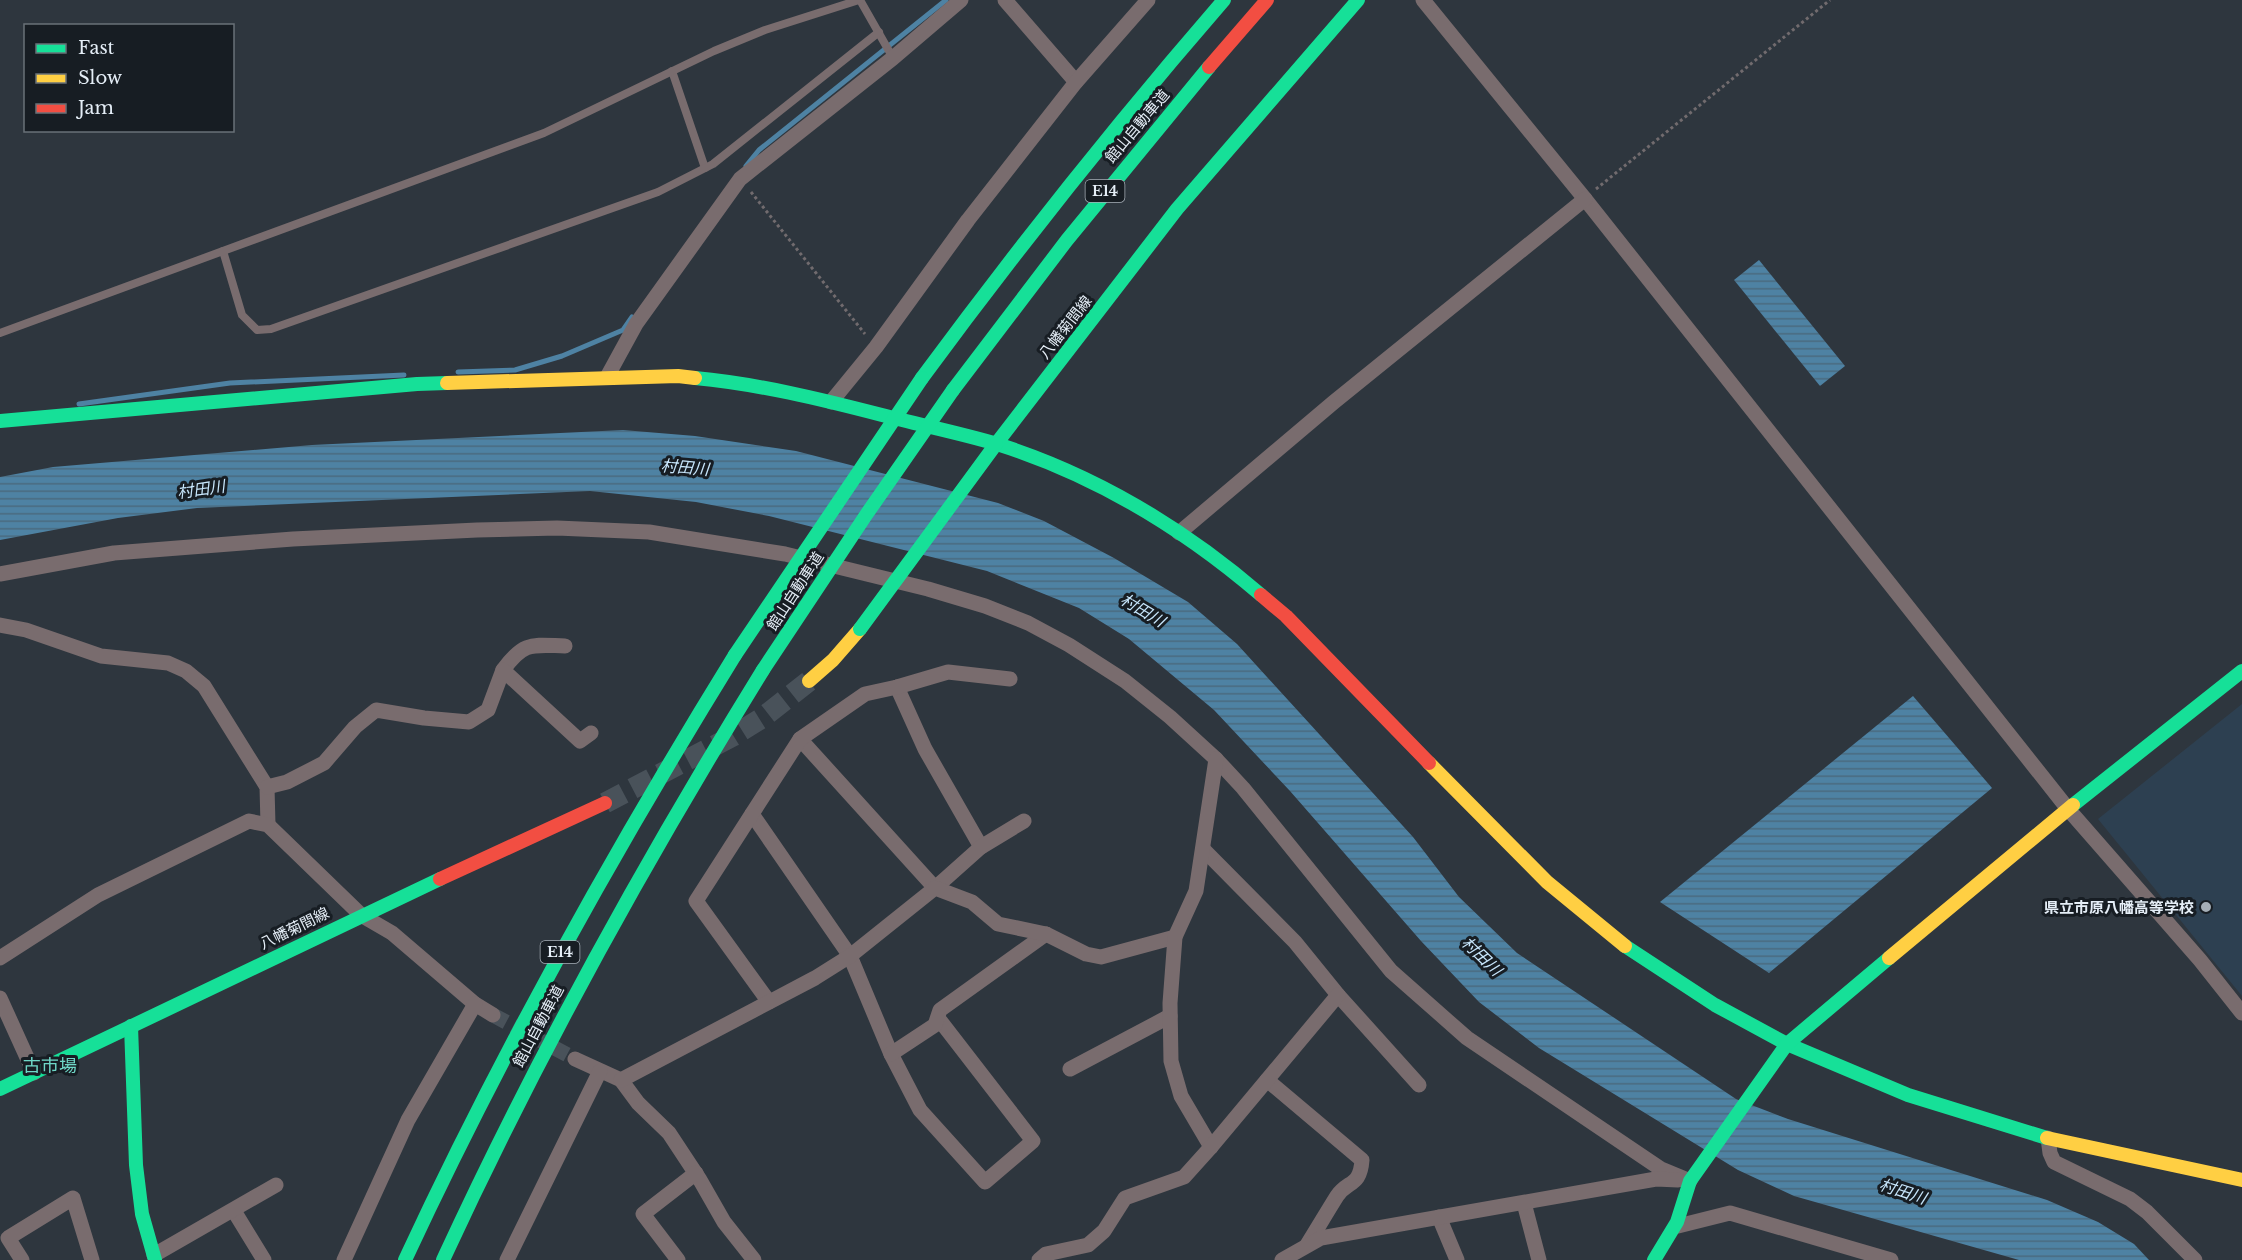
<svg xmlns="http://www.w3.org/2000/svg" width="2242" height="1260" viewBox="0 0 2242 1260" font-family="'Libre Baskerville','Noto Sans JP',serif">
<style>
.built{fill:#2d4051}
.water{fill:url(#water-rules)}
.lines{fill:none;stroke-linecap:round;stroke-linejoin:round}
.stream{stroke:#4e82a3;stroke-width:5}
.street-tunnel{stroke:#49525a;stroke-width:15;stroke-dasharray:15 8;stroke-linecap:butt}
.secondary-tunnel{stroke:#49525a;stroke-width:21;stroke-dasharray:21 10;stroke-linecap:butt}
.path{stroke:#716b6e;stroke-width:3;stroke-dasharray:3 3;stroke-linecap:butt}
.lane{stroke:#796c6e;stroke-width:8}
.street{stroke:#796c6e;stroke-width:15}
.fast{stroke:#16e098;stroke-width:14}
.slow{stroke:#ffcf43;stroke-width:14}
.jam{stroke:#f24e42;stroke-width:14}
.fast-bridge{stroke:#16e098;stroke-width:14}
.poi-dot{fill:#a5aeb6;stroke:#171d23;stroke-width:2}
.labels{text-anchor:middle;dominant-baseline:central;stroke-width:6;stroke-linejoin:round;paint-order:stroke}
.shield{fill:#171d23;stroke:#a7afb7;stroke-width:1.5}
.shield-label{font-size:14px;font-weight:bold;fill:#e5eef7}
.street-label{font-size:15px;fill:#e5eef7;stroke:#171d23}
.poi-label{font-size:15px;font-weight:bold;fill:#e5eef7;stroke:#171d23;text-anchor:end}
.water-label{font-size:16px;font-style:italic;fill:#c8e7fd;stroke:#171d23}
.quarter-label{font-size:18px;fill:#6fd7c7;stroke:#171d23}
</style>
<defs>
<pattern id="water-rules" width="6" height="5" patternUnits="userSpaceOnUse" patternTransform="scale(1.5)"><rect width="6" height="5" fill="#4e82a3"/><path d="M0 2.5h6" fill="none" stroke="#4a6a7f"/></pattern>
</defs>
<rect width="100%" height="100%" fill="#2e363e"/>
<path class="built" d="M 2242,704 L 2242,996 L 2098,819 Z"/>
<g class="water">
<path d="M 1759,260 L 1845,366 L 1820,386 L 1734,280 Z"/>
<path d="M 623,430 L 695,436 L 796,451 L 998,503 L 1044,521 L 1114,558 L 1188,602 L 1237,644 L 1413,837 L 1459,897 L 1517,953 L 1736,1099 L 1788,1119 L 2047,1200 L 2098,1222 L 2134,1244 L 2149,1260 L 2019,1260 L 1794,1196 L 1738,1170 L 1539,1048 L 1479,1002 L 1421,941 L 1290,791 L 1214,710 L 1129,639 L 1079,608 L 987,571 L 769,516 L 696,502 L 590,491 L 197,508 L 118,518 L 0,540 L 0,477 L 53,467 L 312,445 Z"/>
<path d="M 1913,696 L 1992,788 L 1769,973 L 1660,902 Z"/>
</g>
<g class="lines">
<g class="stream">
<path d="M 746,166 L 759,150 L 946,0"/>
<path d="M 458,372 L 515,370 L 562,356 L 623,330 L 632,317"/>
<path d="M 79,404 L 230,383 L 404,375"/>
</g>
<path class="street-tunnel" d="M 493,1015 L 575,1059"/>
<path class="secondary-tunnel" d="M 605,803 L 733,736 L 762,718 L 809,681"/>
<g class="path">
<path d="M 1596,189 L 1830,0"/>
<path d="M 751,192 L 865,334"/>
</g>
<g class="lane">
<path d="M 860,0 L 893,58"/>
<path d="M 672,71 L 705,168"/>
<path d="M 223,251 L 242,315 L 257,330 L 271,329 L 658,192 L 713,164 L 879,32"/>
<path d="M 0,333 L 544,133 L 714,51 L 765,30 L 859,0"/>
</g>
<g class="street">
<path d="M 1005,0 L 1076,82"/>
<path d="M 1423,0 L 1585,199 L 2068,809 L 2200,960 L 2242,1013"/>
<path d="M 607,377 L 636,324 L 740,179 L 893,58 L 961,0"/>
<path d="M 831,402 L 876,347 L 968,220 L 1076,82 L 1148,0"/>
<path d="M 1179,533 L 1334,402 L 1585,199"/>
<path d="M 0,574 L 114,553 L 293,539 L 477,530 L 557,528 L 649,532 L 785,554 L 928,589 L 985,606 L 1028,623 L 1069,645 L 1125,681 L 1170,717 L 1216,759 L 1243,788 L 1391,971 L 1467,1038 L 1661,1169 L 1690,1181"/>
<path d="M 0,625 L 26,630 L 101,656 L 168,663 L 186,671 L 204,686 L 267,787 L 268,825"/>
<path d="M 503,670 C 524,641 532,645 565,646"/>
<path d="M 897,687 L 925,749 L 981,847"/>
<path d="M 800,739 L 935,888 L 981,847 L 1024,821"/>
<path d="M 267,787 L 287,782 L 324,763 L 355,727 L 376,710 L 424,718 L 469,722 L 488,710 L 503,670 L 580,741 L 591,733"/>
<path d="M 752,814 L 850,956 L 891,1054 L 920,1110 L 985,1182 L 1033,1141 L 938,1018"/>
<path d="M 1203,849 L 1295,942 L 1338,995 L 1419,1085"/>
<path d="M 0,958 L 98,895 L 249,821 L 268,825 L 361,915 L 392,933 L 475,1004 L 493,1015"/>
<path d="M 0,998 L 34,1073"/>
<path d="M 769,1002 L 696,901 L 800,739 L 865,694 L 897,687 L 948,672 L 1010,679"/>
<path d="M 891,1054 L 935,1025 L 940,1010 L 1046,934"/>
<path d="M 575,1059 L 621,1080 L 638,1103 L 669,1133 L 700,1180 L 724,1222 L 754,1260"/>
<path d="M 1070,1069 L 1170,1016"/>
<path d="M 621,1080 L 815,978 L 850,956 L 935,888 L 972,902 L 998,924 L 1046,934 L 1086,954 L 1101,957 L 1175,937"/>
<path d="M 1267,1080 L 1362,1160 C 1360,1187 1348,1180 1337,1196 C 1327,1212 1317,1229 1307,1245"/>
<path d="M 2048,1138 L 2050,1153 L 2054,1162 L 2130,1199 L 2147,1212 L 2195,1260"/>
<path d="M 1211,1147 L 1181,1096 L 1171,1061 L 1170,1003 L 1175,937 L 1196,891 L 1216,759"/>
<path d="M 1524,1203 L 1539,1260"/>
<path d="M 234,1211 L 264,1260"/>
<path d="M 1439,1217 L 1457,1260"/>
<path d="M 1678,1226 L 1730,1213 L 1891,1260"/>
<path d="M 154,1255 L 276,1185"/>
<path d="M 22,1260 L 8,1238 L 73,1198 L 92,1260"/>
<path d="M 344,1260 L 408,1120 L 475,1004"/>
<path d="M 507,1260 L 600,1071"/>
<path d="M 678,1260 L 643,1214 L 696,1173"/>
<path d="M 1039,1260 L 1046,1254 L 1088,1245 L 1104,1231 L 1125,1198 L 1184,1177 L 1211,1147 L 1338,995"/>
<path d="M 1282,1260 L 1321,1238 L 1656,1179 L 1678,1180"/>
</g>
<g class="fast">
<path d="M 695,378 C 759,384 820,399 882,415 C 920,425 960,433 997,444 C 1095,475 1183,528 1261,595"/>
<path d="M 922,378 C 1018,248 1118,122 1224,0"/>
<path d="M 953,390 L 1067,240 L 1209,67"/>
<path d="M 0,421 L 417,384 L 447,383"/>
<path d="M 996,444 L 1177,209 L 1358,0"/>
<path d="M 2073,805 L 2242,671"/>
<path d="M 1625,946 L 1715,1005 L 1787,1044 L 1908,1095 L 2047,1138"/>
<path d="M 131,1026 L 136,1165 L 142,1214 L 155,1260"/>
<path d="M 0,1089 L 440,879"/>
<path d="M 405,1260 C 502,1051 614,851 735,655"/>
<path d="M 443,1260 C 537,1056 645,861 763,670"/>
<path d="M 1654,1260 L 1677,1222 L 1690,1181 L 1787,1044 L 1889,958"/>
</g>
<g class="slow">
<path d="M 447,383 L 678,376 L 695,378"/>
<path d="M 809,681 L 833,660 L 860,629"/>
<path d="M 1429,763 L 1547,882 L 1625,946"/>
<path d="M 1889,958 L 2073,805"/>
<path d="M 2047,1138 L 2242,1180"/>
</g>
<g class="jam">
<path d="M 1209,67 L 1267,0"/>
<path d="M 1261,595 L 1286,616 L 1429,763"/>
<path d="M 440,879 L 605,803"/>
</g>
<g class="fast-bridge">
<path d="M 860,629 L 996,444"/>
<path d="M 735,655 L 922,378"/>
<path d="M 763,670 L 866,515 L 953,390"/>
</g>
</g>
<circle class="poi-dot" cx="2206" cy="907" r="6"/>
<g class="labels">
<g class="shield">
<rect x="1085.5" y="180" width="39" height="22" rx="4.5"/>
<rect x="540.5" y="941" width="39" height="22" rx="4.5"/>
</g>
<g class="shield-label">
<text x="1105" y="191">E14</text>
<text x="560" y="952">E14</text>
</g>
<g class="street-label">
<text transform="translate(1137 126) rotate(-50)">館山自動車道</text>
<text transform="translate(1065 327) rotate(-52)">八幡菊間線</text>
<text transform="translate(795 591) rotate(-57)">館山自動車道</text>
<text transform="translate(294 928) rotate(-26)">八幡菊間線</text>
<text transform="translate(538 1026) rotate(-62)">館山自動車道</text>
</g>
<g class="poi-label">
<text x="2194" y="907">県立市原八幡高等学校</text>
</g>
<g class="water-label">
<text transform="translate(685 467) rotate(5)">村田川</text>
<text transform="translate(201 489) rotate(-8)">村田川</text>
<text transform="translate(1143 610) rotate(31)">村田川</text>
<text transform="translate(1482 956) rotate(44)">村田川</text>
<text transform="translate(1903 1191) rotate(18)">村田川</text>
</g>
<g class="quarter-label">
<text x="50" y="1066">古市場</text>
</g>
</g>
<rect x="24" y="24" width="210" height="108" fill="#171d23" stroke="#697178" stroke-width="1.5"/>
<rect x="36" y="44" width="30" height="9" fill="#16e098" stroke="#697178" stroke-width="1.5"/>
<text x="78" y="54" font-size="18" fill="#e5eef7">Fast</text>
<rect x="36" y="74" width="30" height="9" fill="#ffcf43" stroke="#697178" stroke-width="1.5"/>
<text x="78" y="84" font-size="18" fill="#e5eef7">Slow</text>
<rect x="36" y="104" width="30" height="9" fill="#f24e42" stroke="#697178" stroke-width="1.5"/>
<text x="78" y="114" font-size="18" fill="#e5eef7">Jam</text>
</svg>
